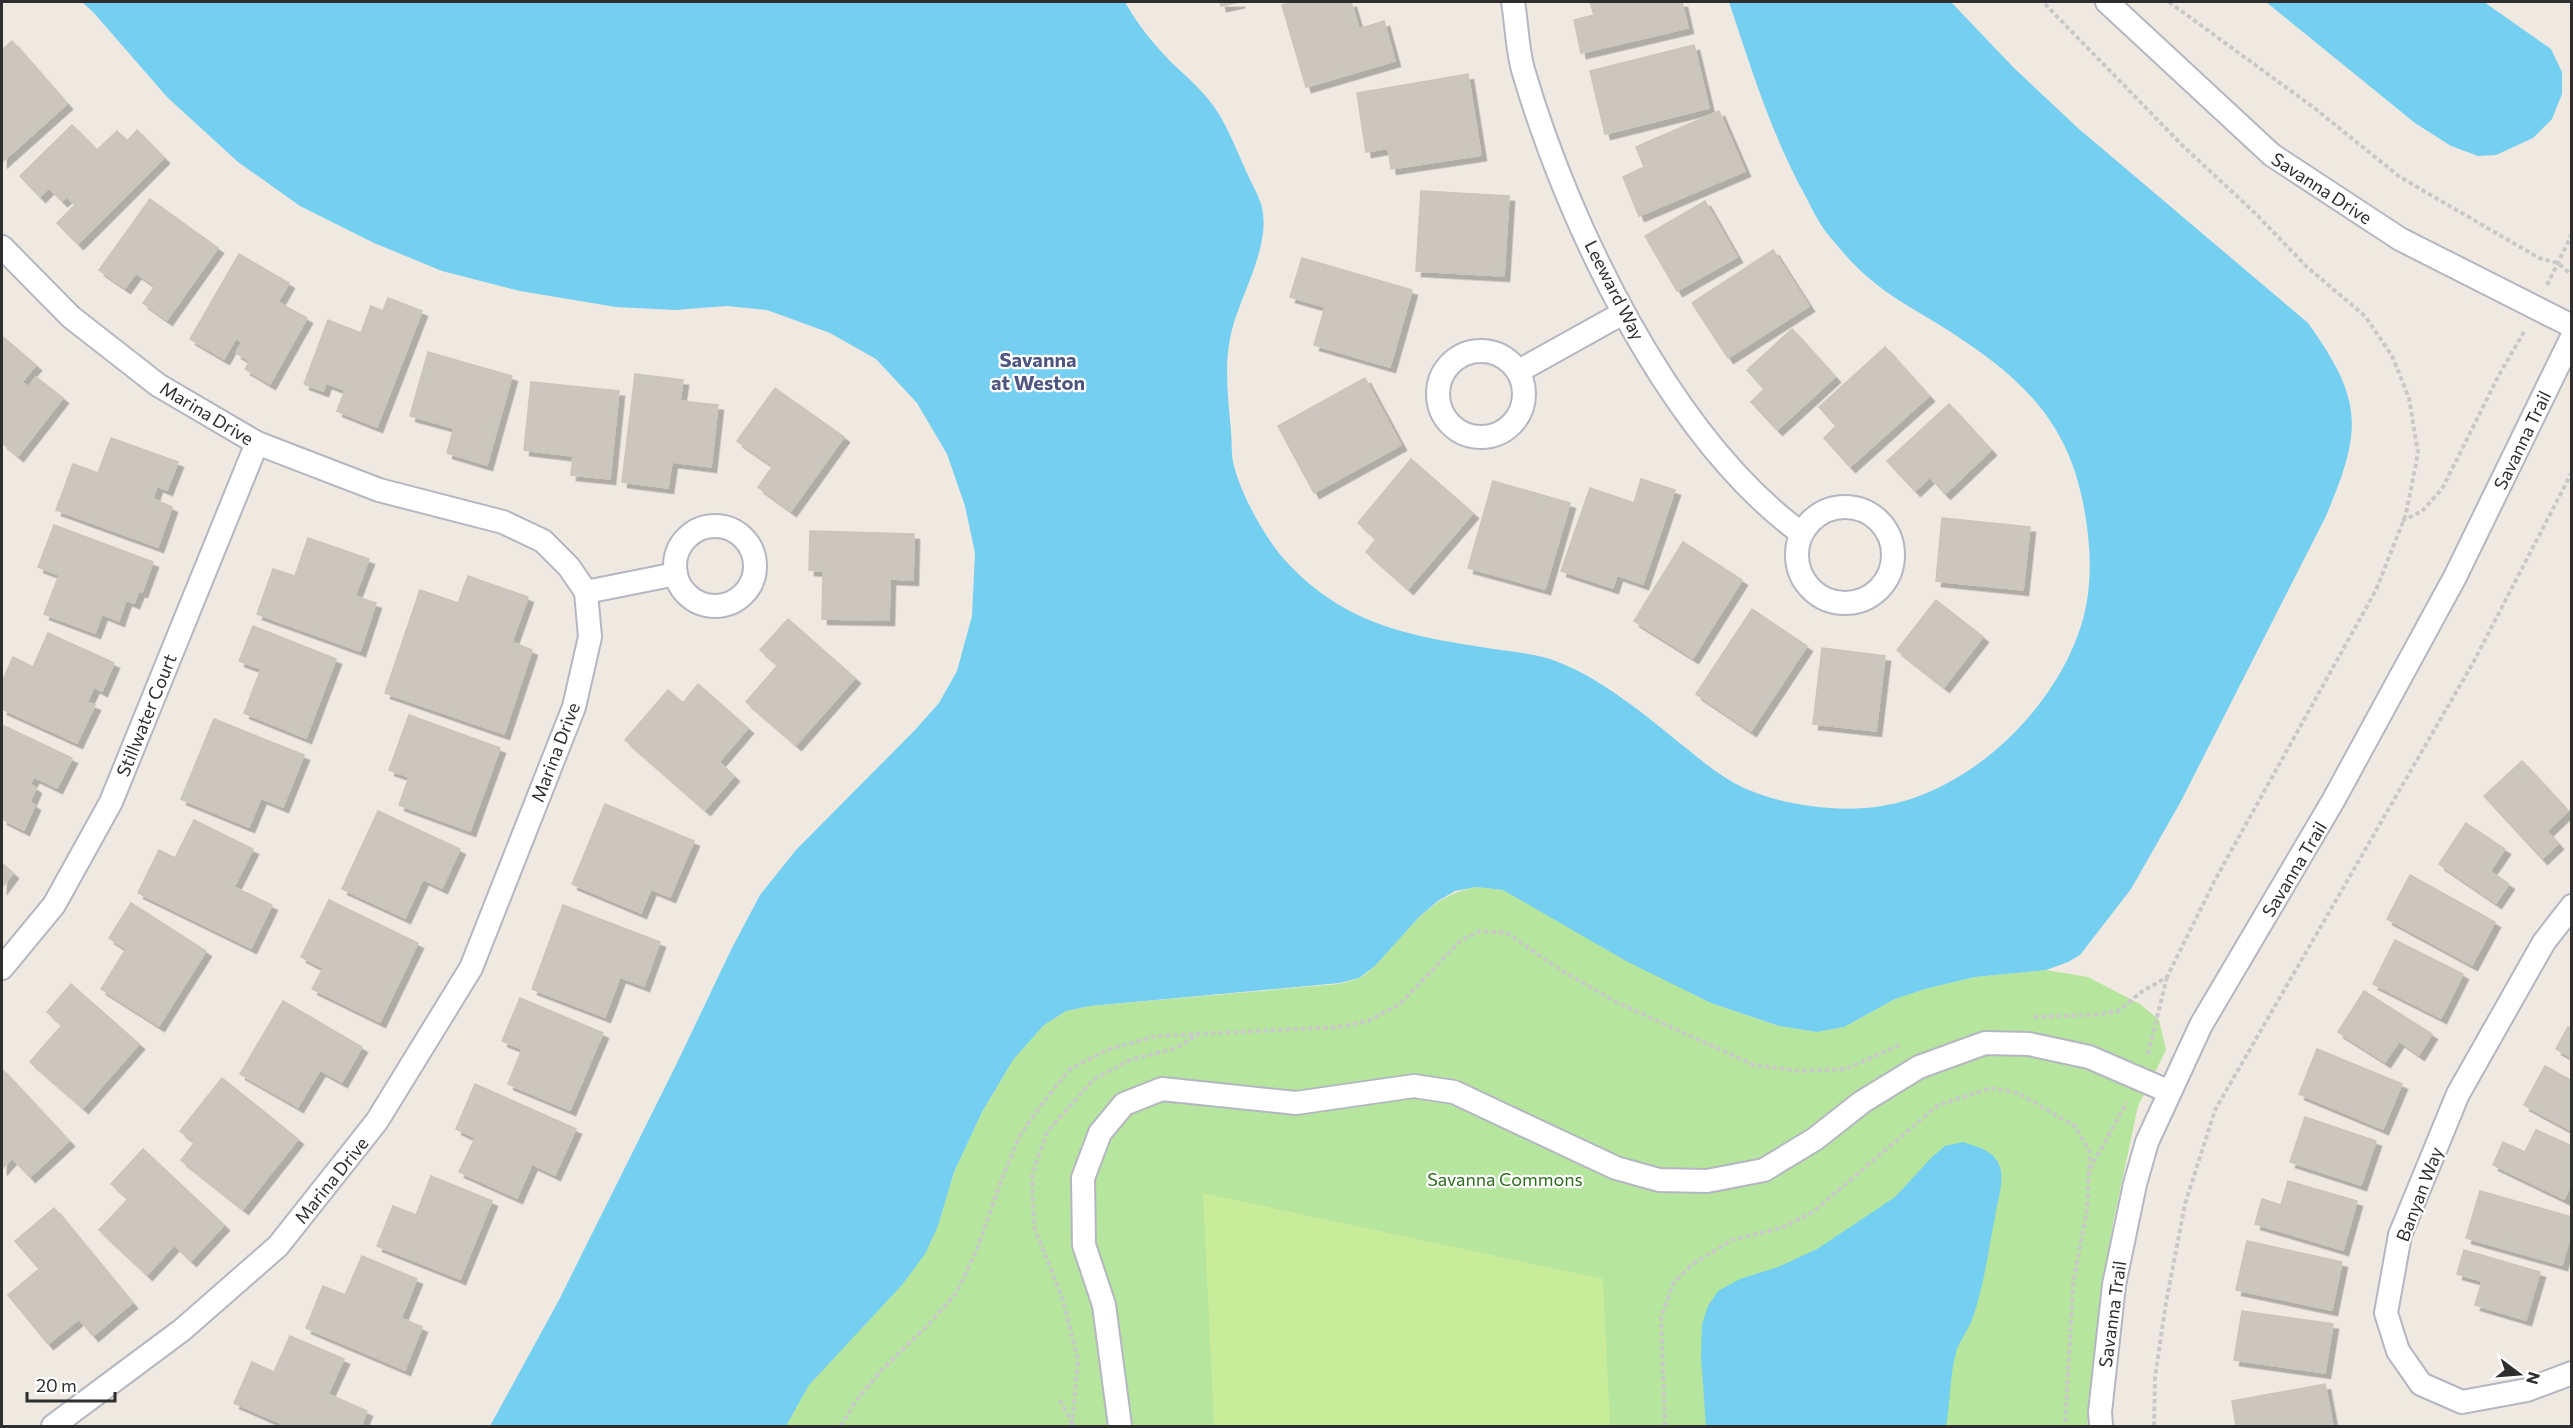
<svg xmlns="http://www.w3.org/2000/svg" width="2573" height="1428" viewBox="0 0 2573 1428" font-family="Commissioner,sans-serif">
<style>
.green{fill:#b6e59e}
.pitch{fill:#c9ec9a}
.water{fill:#75cff0}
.building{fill:#cbc7bf;stroke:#cbc5ba;stroke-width:1.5;filter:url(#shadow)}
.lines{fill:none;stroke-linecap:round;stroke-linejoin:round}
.minor-casing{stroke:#b4b7c1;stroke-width:26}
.path{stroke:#c9c9c9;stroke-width:4;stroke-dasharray:4.5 3;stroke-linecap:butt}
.minor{stroke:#fff;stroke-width:22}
.labels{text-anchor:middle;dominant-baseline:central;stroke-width:4.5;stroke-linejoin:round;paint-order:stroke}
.street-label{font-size:18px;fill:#2e2e2e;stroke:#fff}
.park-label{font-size:18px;fill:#2c6e1b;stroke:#fff}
.neighbourhood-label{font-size:20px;font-weight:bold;fill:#4d5680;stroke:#fff}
</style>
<defs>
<filter id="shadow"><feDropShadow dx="5.5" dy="5.5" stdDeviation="0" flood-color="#0004"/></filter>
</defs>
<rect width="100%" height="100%" fill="#efe9e1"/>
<path class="green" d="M 1476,887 L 1503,890 L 1711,1003 L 1779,1026 L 1817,1032 L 1844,1027 L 1895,999 L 1925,989 L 1975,977 L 2046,970 L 2088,977 L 2140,1004 L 2159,1020 L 2166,1050 L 2138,1106 L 2113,1223 L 2095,1345 L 2087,1426 L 786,1426 L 808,1385 L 902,1285 L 938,1226 L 954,1172 L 982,1112 L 1013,1060 L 1044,1025 L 1066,1011 L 1090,1006 L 1339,984 C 1345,982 1352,981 1357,979 C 1368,974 1378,963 1385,955 C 1413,924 1433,895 1476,887 Z"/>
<path class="pitch" d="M 1203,1193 L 1603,1279 L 1610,1426 L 1214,1426 Z"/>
<g class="water">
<path d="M 82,2 L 1125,2 C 1134,18 1146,35 1159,49 C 1174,67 1194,81 1208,99 C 1225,119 1235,147 1246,171 C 1252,185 1262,200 1263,214 C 1268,248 1242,294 1233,326 C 1223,360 1228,397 1231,431 C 1232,442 1231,455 1234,466 C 1241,494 1264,536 1283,558 C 1339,621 1402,635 1481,647 C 1503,651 1528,652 1550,659 C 1600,676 1646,716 1686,748 C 1704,763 1723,778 1744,788 C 1784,806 1839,813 1882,806 C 1970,792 2055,709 2081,626 C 2094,585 2091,540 2082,498 C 2064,412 2010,369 1938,324 C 1915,310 1891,297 1870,279 C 1855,267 1842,251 1830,237 C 1820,225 1813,211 1806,197 C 1772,136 1751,68 1729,2 L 1951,2 L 2014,68 L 2079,129 L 2308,323 C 2363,400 2363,429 2326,516 L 2180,803 L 2131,889 L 2080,955 L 2068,962 L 2046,970 L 1975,977 L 1925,989 L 1895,999 L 1844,1027 L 1817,1032 L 1779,1026 L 1711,1003 L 1626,961 L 1503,890 L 1476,887 L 1455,891 L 1438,901 L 1419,917 L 1375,966 L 1359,978 L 1340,983 L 1090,1006 L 1066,1011 L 1044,1025 L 1013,1060 L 982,1112 L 954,1172 L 938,1226 L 925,1254 L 902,1285 L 809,1385 L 786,1426 L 490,1426 L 559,1300 L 677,1063 L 731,950 L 760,895 L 796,850 L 915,730 L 939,703 L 957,671 L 972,616 L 975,553 L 965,506 L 947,454 L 917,403 L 876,359 L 830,333 L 767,310 L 727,306 L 675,310 L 616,307 L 520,291 L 442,271 L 374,243 L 300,206 L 238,162 L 167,97 L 94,13 Z"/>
<path d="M 2266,2 L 2484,2 L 2551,49 L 2562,72 L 2562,94 L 2552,119 L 2533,138 L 2496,155 L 2478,156 L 2451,146 L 2415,123 Z"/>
<path d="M 1963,1142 C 1979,1147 1998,1152 2001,1171 C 2003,1186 1997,1203 1995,1217 C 1988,1251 1984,1287 1972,1320 C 1968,1330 1961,1339 1957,1349 C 1949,1375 1951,1401 1946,1426 L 1706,1426 L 1701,1356 L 1702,1324 L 1708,1306 L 1718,1291 L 1740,1279 L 1778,1267 L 1817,1249 L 1895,1197 L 1932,1157 L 1945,1146 Z"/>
</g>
<g class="building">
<path d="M 1220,2 L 1240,2 L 1221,6 Z"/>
<path d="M 1294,2 L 1351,2 L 1359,29 L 1384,21 L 1395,61 L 1306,87 L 1282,5 Z"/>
<path d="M 1590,2 L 1682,2 L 1688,28 L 1581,53 L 1574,20 L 1594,15 Z"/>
<path d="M 12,41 L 67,104 L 2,162 L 2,50 Z"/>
<path d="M 1694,45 L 1709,108 L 1605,134 L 1590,71 Z"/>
<path d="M 1468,74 L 1481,155 L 1391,169 L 1388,148 L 1366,152 L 1357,93 Z"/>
<path d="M 1719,111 L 1745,171 L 1639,216 L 1623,177 L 1644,167 L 1636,147 Z"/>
<path d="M 72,125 L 97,150 L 117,131 L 127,141 L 137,130 L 164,158 L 78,244 L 57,223 L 75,205 L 67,197 L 62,201 L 49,188 L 40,197 L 20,176 Z"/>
<path d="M 1421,191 L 1509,196 L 1504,276 L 1416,271 Z"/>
<path d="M 150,199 L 218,248 L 167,320 L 143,303 L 155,286 L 136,273 L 125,288 L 99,270 Z"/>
<path d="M 1705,201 L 1737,257 L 1677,291 L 1645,236 Z"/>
<path d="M 1773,250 L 1809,306 L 1728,358 L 1692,303 Z"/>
<path d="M 239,254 L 289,283 L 278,302 L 307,318 L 270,384 L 245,369 L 250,361 L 236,353 L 242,342 L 236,338 L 224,359 L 190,339 Z"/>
<path d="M 1302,258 L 1412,290 L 1390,367 L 1314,345 L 1325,307 L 1290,297 Z"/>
<path d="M 388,298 L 422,311 L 377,427 L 337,411 L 345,390 L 326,383 L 323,391 L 304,384 L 328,320 L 361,333 L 371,306 L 383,311 Z"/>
<path d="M 1792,329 L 1835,377 L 1777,430 L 1751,402 L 1764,389 L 1747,370 Z"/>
<path d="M 2,336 L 36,365 L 22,382 L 28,387 L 36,377 L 63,398 L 18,456 L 2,443 Z"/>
<path d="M 1885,347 L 1929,396 L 1850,467 L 1824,438 L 1836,426 L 1819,407 Z"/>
<path d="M 428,352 L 512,376 L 487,465 L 447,453 L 454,428 L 410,416 Z"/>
<path d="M 635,374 L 683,380 L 680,401 L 718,405 L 711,467 L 672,462 L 668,488 L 622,482 Z"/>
<path d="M 1365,378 L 1401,445 L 1314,493 L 1278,426 Z"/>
<path d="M 531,382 L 619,391 L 610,479 L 571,475 L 573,456 L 524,450 Z"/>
<path d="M 775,388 L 844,437 L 791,511 L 758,487 L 773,466 L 737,441 Z"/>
<path d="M 1949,404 L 1991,450 L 1945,494 L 1930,477 L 1915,491 L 1887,461 Z"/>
<path d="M 111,438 L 178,462 L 167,490 L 157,486 L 153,499 L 172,507 L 158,547 L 56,510 L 73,464 L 98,473 Z"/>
<path d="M 1411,459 L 1473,513 L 1408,589 L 1366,552 L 1376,539 L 1358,523 Z"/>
<path d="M 1641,479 L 1675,490 L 1643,584 L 1617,575 L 1613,588 L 1561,571 L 1590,488 L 1634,503 Z"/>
<path d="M 1493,481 L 1570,503 L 1545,589 L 1468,568 Z"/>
<path d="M 1942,518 L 2030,527 L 2023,590 L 1936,581 Z"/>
<path d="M 54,525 L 153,562 L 142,592 L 139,591 L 134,603 L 126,600 L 119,621 L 102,614 L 95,633 L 44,614 L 59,575 L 38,567 Z"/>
<path d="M 810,531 L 914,534 L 913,580 L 890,579 L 889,620 L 822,619 L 823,571 L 809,570 Z"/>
<path d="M 308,538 L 369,559 L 355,596 L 376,603 L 360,651 L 257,614 L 273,569 L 295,576 Z"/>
<path d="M 1683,542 L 1742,580 L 1693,658 L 1634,621 Z"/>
<path d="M 468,576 L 528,597 L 512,642 L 532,650 L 504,734 L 385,693 L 420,590 L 458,603 Z"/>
<path d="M 1936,600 L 1983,637 L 1944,687 L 1897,650 Z"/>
<path d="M 1752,609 L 1807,646 L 1751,731 L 1696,694 Z"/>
<path d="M 788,619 L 855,678 L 796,745 L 746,702 L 778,665 L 760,650 Z"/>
<path d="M 253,626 L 336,659 L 306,738 L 244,713 L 261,669 L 239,661 Z"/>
<path d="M 48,633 L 114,663 L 102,691 L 94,687 L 87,702 L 95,705 L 77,743 L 2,709 L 2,682 L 13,657 L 33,667 Z"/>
<path d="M 1822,648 L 1885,656 L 1876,731 L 1813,724 Z"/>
<path d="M 698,684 L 748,728 L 719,762 L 734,776 L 705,810 L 625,740 L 668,690 L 683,703 Z"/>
<path d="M 409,715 L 500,748 L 470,831 L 399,805 L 409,777 L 389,770 Z"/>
<path d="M 214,719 L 304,755 L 283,807 L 261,798 L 249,827 L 181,799 Z"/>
<path d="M 2,725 L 72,758 L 57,788 L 34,777 L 30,784 L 36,788 L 30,802 L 35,805 L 24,830 L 2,819 Z"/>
<path d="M 2522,761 L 2568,811 L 2547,831 L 2558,844 L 2542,859 L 2484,796 Z"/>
<path d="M 605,804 L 694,841 L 670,897 L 651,889 L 641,913 L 572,884 Z"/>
<path d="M 378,811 L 460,849 L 442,888 L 423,879 L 405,918 L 342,889 Z"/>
<path d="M 194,820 L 253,849 L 234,887 L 272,905 L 251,948 L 138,893 L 159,850 L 175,858 Z"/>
<path d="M 2466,823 L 2505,849 L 2490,871 L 2509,884 L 2496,903 L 2439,864 Z"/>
<path d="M 2,863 L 13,873 L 2,888 Z"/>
<path d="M 2410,875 L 2495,922 L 2472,965 L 2387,919 Z"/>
<path d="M 329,900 L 418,943 L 380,1022 L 312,989 L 323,968 L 301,957 Z"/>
<path d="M 131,903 L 206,951 L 159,1026 L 101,989 L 126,949 L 109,938 Z"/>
<path d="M 563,905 L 660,942 L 644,986 L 620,977 L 605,1017 L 532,989 Z"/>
<path d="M 2395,940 L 2463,974 L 2441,1018 L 2373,984 Z"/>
<path d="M 71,984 L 139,1044 L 83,1108 L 30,1062 L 62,1025 L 47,1012 Z"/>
<path d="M 2364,991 L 2432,1034 L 2419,1055 L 2399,1041 L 2385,1062 L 2338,1032 Z"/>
<path d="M 520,998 L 603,1033 L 570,1110 L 508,1084 L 522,1049 L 502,1041 Z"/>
<path d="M 283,1001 L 362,1047 L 342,1082 L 320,1070 L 298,1107 L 240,1074 Z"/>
<path d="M 2568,1027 L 2572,1029 L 2572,1058 L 2556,1049 Z"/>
<path d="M 2317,1049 L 2402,1084 L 2383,1129 L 2299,1094 Z"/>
<path d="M 2545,1066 L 2572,1081 L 2572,1131 L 2524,1105 Z"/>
<path d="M 2,1069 L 69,1141 L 30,1177 L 12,1158 L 2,1169 Z"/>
<path d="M 222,1078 L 298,1139 L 243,1209 L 181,1160 L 195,1142 L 180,1131 Z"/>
<path d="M 475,1084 L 576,1129 L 555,1175 L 532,1164 L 517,1198 L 459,1172 L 475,1138 L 456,1129 Z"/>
<path d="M 2305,1117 L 2376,1141 L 2361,1185 L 2290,1162 Z"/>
<path d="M 2536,1130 L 2572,1146 L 2572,1183 L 2564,1199 L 2493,1165 L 2503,1142 L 2525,1152 Z"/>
<path d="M 143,1149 L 224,1225 L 191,1261 L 174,1245 L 147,1275 L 99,1230 L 128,1199 L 111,1184 Z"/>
<path d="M 431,1176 L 492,1201 L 460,1279 L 377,1246 L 393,1206 L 416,1215 Z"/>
<path d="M 2288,1181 L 2357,1201 L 2343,1250 L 2255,1224 L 2262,1199 L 2281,1205 Z"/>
<path d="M 2480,1191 L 2572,1217 L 2572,1231 L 2562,1265 L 2466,1238 Z"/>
<path d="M 54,1208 L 132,1303 L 93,1336 L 79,1319 L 48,1344 L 8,1295 L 39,1269 L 15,1241 Z"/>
<path d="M 2247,1241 L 2342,1262 L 2332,1310 L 2236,1290 Z"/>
<path d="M 2464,1250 L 2540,1272 L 2526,1320 L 2475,1305 L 2482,1281 L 2457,1274 Z"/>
<path d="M 362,1256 L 417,1279 L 401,1318 L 422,1327 L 405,1370 L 306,1328 L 323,1286 L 345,1295 Z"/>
<path d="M 2242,1311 L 2333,1324 L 2325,1373 L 2234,1360 Z"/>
<path d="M 290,1336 L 344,1359 L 328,1394 L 367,1411 L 361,1426 L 287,1426 L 234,1403 L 252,1362 L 274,1372 Z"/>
<path d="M 2325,1384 L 2333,1426 L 2236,1426 L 2232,1401 Z"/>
</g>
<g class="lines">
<g class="minor-casing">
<g id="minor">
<path d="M 1513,2 C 1517,25 1517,51 1524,73 C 1569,226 1670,437 1801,533"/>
<path d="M 2107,2 L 2272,155 L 2400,239 L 2572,326"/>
<path d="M 2,247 L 71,317 L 158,385 L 257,443 L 379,490 L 503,522 L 543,541 L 569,567 L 586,592 L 590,637 L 574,707 L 471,968 L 377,1121 L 278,1246 L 182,1330 L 53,1426"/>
<circle cx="1481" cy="394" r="43"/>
<path d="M 1519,371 L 1623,313"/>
<circle cx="1845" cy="555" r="48"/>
<circle cx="715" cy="566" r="40"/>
<path d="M 586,592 L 676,574"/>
<path d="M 2572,906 L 2544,942 L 2458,1094 L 2400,1235 L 2386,1313 L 2398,1351 L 2421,1384 L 2462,1402 L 2527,1390 L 2572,1373"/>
<path d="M 2,968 L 54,905 L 111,802 L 257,443"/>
<path d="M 1120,1426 L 1104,1305 L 1084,1245 L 1083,1178 L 1100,1133 L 1124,1104 L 1162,1089 L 1296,1103 L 1414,1086 L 1454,1092 L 1616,1168 L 1659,1180 L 1707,1181 L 1764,1170 L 1815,1139 L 1862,1102 L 1919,1067 L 1985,1043 L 2029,1044 L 2089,1057 L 2170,1092"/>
<path d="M 2101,1426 L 2100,1412 L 2114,1285 L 2135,1184 L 2147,1142 L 2201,1025 L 2333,801 L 2455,577 L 2572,337"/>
</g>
</g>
<g class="path">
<path d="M 2169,2 L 2313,107 L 2400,177 L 2539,258 L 2558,263 L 2572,275"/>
<path d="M 2547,285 L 2572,234"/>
<path d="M 2402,521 L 2422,511 L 2442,489 L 2499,375 L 2525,330"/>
<path d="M 2034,1017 L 2094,1015 L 2118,1011 L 2140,993 L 2167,977 L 2215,880 L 2376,590 L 2406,514 L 2418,453 L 2409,398 L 2392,356 L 2365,316 L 2307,267 L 2256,214 L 2182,145 L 2043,2"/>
<path d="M 2148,1054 L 2167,977"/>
<path d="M 2090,1169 L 2127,1102"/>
<path d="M 1060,1400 L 1072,1423"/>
<path d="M 841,1426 L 855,1402 L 881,1371 L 930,1323 L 957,1292 L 977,1249 L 1001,1181 L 1020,1135 L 1042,1104 L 1070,1069 L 1107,1050 L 1156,1036 L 1338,1027 L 1368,1021 L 1400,1004 L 1460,941 L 1480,931 L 1507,933 L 1556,967 L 1616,1002 L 1754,1065 L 1800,1071 L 1846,1069 L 1902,1044"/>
<path d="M 1072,1426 L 1078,1360 L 1063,1300 L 1034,1227 L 1032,1175 L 1047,1132 L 1094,1079 L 1130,1060 L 1176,1048 L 1198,1035"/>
<path d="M 1665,1426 L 1661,1317 L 1673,1284 L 1691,1265 L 1732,1240 L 1781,1228 L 1813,1212 L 1938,1105 L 1991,1088 L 2018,1093 L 2075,1126 L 2090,1152 L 2087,1210 L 2073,1284 L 2065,1426"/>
<path d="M 2154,1426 L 2155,1377 L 2166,1303 L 2185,1204 L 2215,1110 L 2474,661 L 2572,472"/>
</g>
<use href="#minor" class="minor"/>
</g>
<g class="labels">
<g class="street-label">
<text transform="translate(2322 188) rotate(33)">Savanna Drive</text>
<text transform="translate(1615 290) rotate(63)">Leeward Way</text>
<text transform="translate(207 413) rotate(31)">Marina Drive</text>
<text transform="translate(2522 440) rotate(-64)">Savanna Trail</text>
<text transform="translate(146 715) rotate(-68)">Stillwater Court</text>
<text transform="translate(555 752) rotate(-69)">Marina Drive</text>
<text transform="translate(2294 869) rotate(-59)">Savanna Trail</text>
<text transform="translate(331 1180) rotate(-51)">Marina Drive</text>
<text transform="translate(2419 1194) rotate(-69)">Banyan Way</text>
<text transform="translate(2112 1314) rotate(-82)">Savanna Trail</text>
</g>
<g class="park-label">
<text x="1505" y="1179">Savanna Commons</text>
</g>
<g class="neighbourhood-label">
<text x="1038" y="359">Savanna<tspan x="1038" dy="23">at Weston</tspan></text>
</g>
</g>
<rect width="2573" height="1428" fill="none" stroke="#2e2e2e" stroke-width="6"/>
<g transform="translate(2519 1374) rotate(106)" stroke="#ffffff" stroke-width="4.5" paint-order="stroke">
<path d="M0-4.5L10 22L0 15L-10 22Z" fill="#2e2e2e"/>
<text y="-9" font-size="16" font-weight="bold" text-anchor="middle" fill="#2e2e2e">N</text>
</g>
<path d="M27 1392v9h88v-9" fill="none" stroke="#2e2e2e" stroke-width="3"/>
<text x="36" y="1392" font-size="18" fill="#2e2e2e" stroke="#ffffff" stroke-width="4.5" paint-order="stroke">20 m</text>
</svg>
